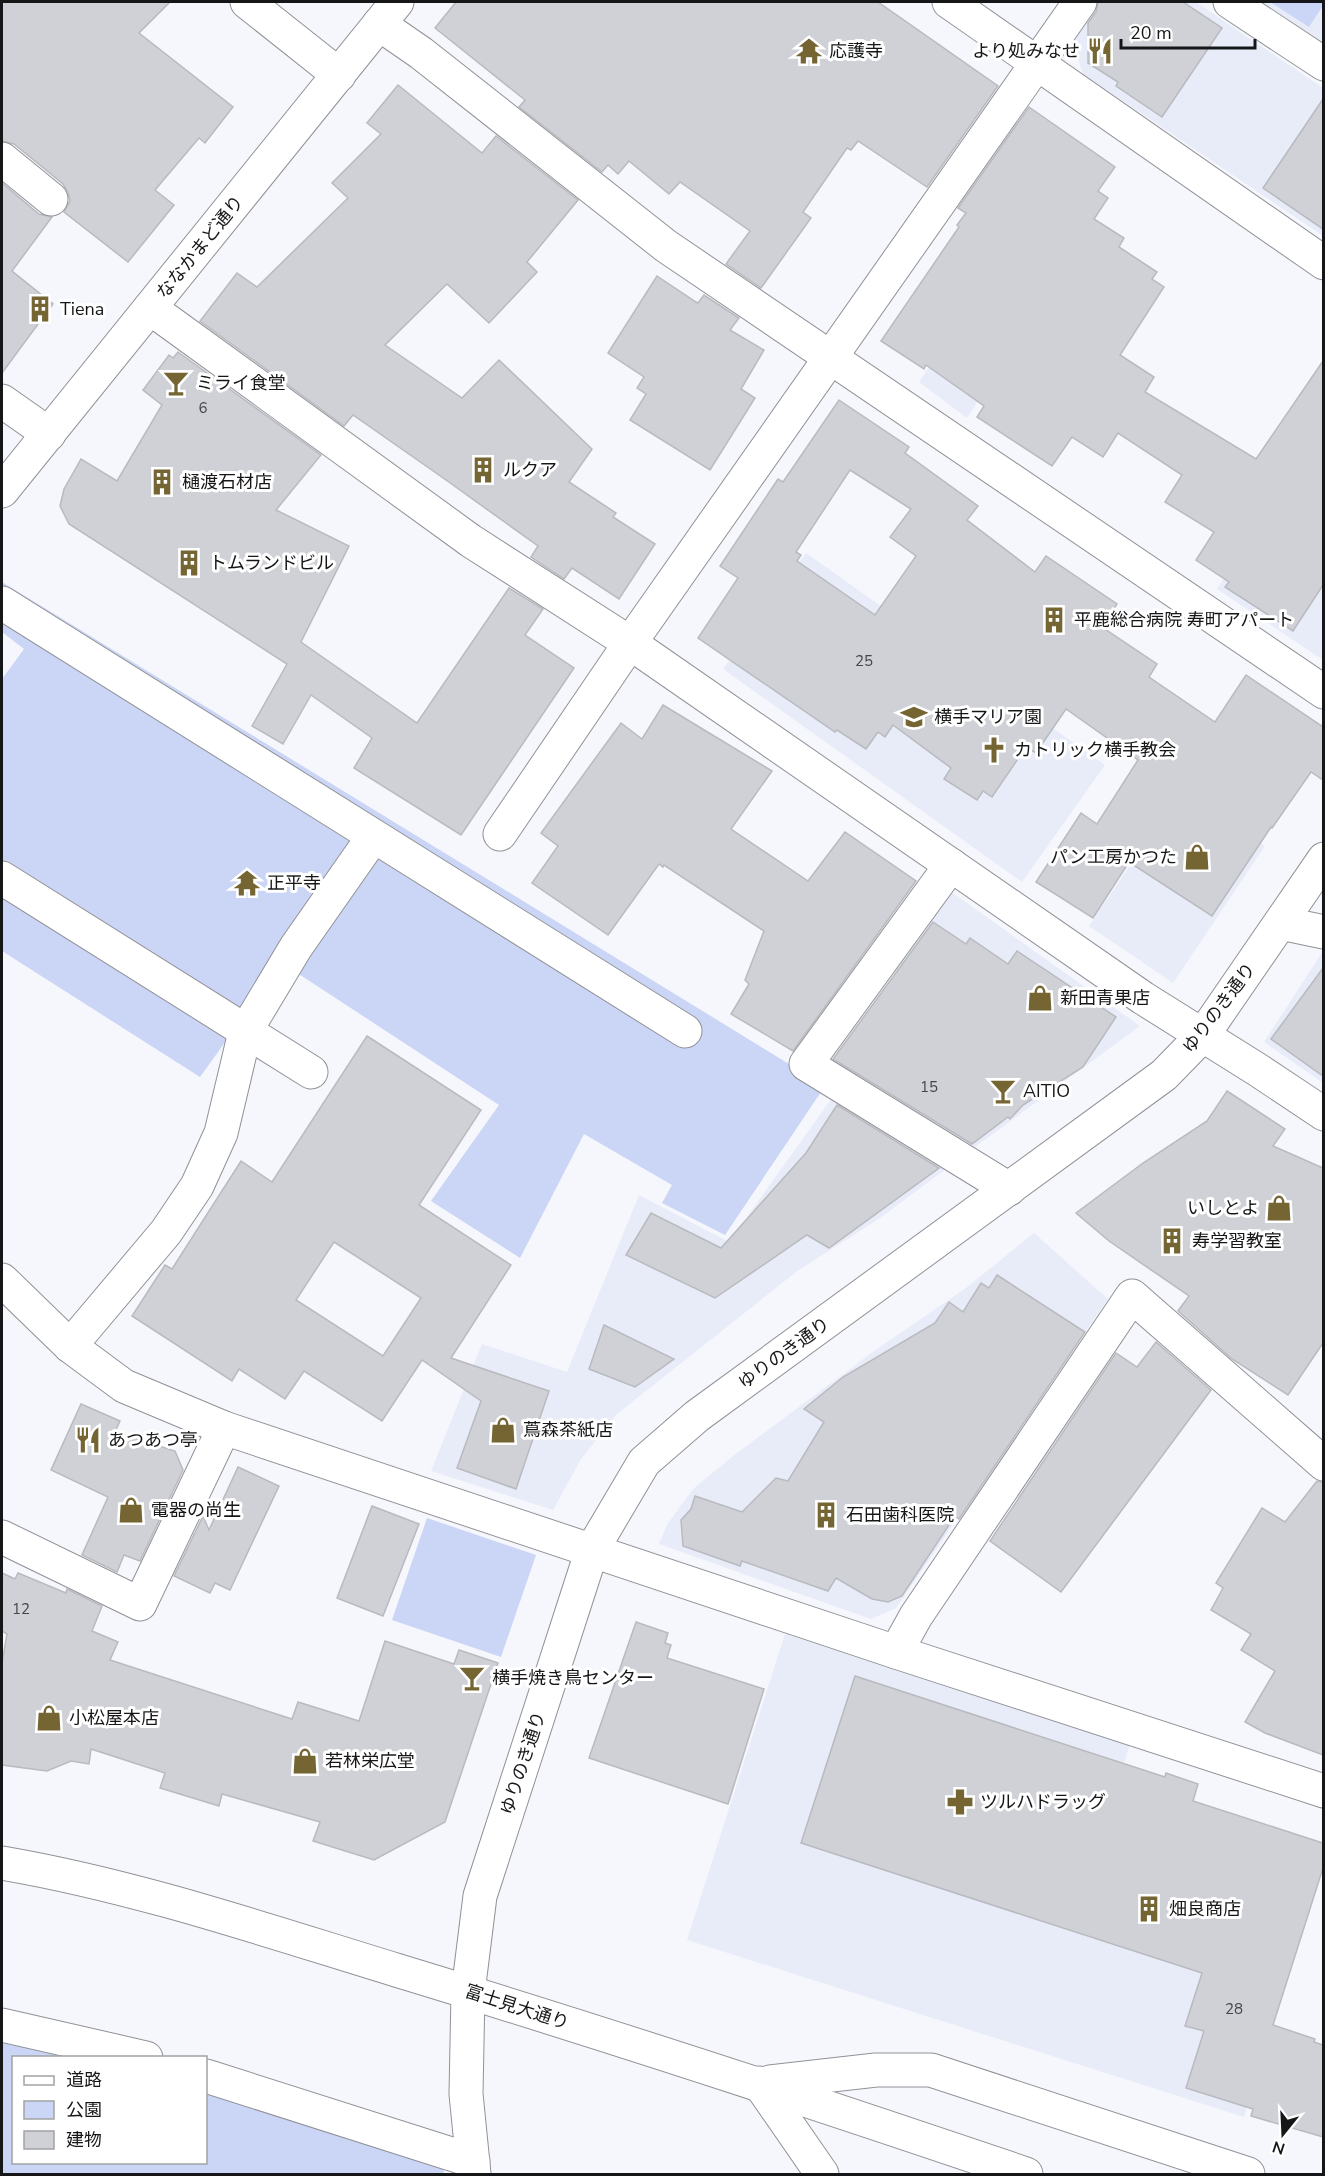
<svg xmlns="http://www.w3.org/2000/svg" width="1325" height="2176" viewBox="0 0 1325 2176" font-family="'Nunito Sans','Noto Sans JP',sans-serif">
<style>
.built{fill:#e8ecf8}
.green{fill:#cbd5f5}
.building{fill:#cfd1d6;stroke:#b8babf;stroke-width:1.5;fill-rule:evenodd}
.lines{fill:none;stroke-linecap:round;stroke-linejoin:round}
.minor-casing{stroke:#919297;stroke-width:35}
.minor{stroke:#fff;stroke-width:33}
.labels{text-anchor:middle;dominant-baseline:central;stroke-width:6;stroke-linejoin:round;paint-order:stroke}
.number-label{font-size:15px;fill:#444547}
.poi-label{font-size:18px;fill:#151617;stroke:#fff;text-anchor:start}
.street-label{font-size:18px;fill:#151617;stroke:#fff}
</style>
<rect width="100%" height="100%" fill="#f5f7fc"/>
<g class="built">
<path d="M 1100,2 L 1196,2 L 1323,88 L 1323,236 L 1083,74 L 1072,40 Z"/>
<path d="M 1262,2 L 1323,2 L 1323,42 Z"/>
<path d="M 975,301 L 1022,334 L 967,418 L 919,382 Z"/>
<path d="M 1323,448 L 1323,660 L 1217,589 L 1299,464 L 1308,470 Z"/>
<path d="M 806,553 L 1105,765 L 1022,882 L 723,669 Z"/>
<path d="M 1181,790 L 1265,846 L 1173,983 L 1089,926 Z"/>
<path d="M 943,886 L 1140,1026 L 963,1156 L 885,1107 L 953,1015 L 884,965 Z"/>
<path d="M 1323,951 L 1323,1083 L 1264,1042 Z"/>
<path d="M 837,1091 L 954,1163 L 880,1218 L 796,1272 L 617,1414 L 581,1459 L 553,1510 L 431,1471 L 482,1344 L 567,1372 L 639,1195 L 729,1242 Z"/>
<path d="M 1034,1233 L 1108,1299 L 896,1608 L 871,1619 L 659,1544 L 668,1523 L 693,1489 L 733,1456 L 874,1351 L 966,1288 Z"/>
<path d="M 785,1634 L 1130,1744 L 1100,1842 L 1222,1899 L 1305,1926 L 1244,2117 L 687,1940 Z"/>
</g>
<g class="green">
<path d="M 1270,2 L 1323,2 L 1324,4 L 1309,27 Z"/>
<path d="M 2,582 L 825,1086 L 725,1235 L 662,1203 L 672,1185 L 584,1134 L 520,1258 L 431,1201 L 499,1105 L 282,963 L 200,1077 L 2,951 L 2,679 L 24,649 L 2,632 Z"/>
<path d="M 427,1518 L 536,1555 L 501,1657 L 392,1620 Z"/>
<path d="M 2,2041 L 77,2057 L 14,2058 L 14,2162 L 206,2162 L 206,2091 L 443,2164 L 444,2174 L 2,2174 Z"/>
</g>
<g class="building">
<path d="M 2,2 L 170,2 L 139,33 L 233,107 L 205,143 L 199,138 L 155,190 L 174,205 L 128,262 L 64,212 L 70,201 L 68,192 L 63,184 L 14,144 L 2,141 Z"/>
<path d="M 456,2 L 878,2 L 998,86 L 927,187 L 858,141 L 851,150 L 847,148 L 803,212 L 811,218 L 761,288 L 726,264 L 750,231 L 680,182 L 669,194 L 629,161 L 618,174 L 608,165 L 602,172 L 519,107 L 525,100 L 435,28 Z"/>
<path d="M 1098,2 L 1183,2 L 1222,28 L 1162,117 L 1116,86 L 1118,82 L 1088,63 L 1088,23 L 1096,12 Z"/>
<path d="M 398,85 L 482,153 L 496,136 L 578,200 L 527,262 L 537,272 L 489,323 L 447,284 L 385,345 L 462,398 L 499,360 L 592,449 L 569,482 L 616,513 L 613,517 L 655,544 L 619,599 L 572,568 L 564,579 L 531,557 L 538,546 L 446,480 L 353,415 L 344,426 L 200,321 L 237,273 L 257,287 L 348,198 L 332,183 L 381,134 L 367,123 Z"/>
<path d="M 1323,99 L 1323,229 L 1263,188 Z"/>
<path d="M 1029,107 L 1115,167 L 1098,191 L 1108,198 L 1094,219 L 1124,238 L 1119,247 L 1157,272 L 1152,279 L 1164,287 L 1120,355 L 1154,377 L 1145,392 L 1256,459 L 1323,361 L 1323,585 L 1293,631 L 1225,587 L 1229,582 L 1196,560 L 1214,532 L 1165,502 L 1182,475 L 1118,433 L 1103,457 L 1072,437 L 1052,466 L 977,417 L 984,406 L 926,365 L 924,369 L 881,341 L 959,227 L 957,225 L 966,213 L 958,208 Z"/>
<path d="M 2,183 L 39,214 L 52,217 L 12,271 L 53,304 L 2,373 Z"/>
<path d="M 657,276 L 696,302 L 698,303 L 704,295 L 739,318 L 730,330 L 764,350 L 741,389 L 755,398 L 710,470 L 630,420 L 646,394 L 637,388 L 644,377 L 608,353 Z"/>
<path d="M 178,352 L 321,455 L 276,510 L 349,546 L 301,642 L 417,723 L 509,588 L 543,609 L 525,635 L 574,668 L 461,835 L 354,768 L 372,738 L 311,695 L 283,744 L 252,726 L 287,664 L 69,524 L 60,506 L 64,489 L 81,459 L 117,481 L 162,405 L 143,390 L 169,355 L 173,358 Z"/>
<path d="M 839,400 L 909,447 L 905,453 L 978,506 L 967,520 L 1035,572 L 1046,556 L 1117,604 L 1102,627 L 1157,664 L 1149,677 L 1215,722 L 1246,675 L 1323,727 L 1323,780 L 1311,772 L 1272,828 L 1271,827 L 1212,916 L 1129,862 L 1093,918 L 1036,882 L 1081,813 L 1097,824 L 1138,760 L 1066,709 L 1036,753 L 1026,747 L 992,797 L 983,791 L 977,800 L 944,779 L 951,768 L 893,725 L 885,737 L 878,732 L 866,749 L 837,730 L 835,732 L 698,638 L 738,578 L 720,566 L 778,479 L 783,482 ZM 850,470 L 911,509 L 890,537 L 916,556 L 875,615 L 797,561 L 801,555 L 796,552 Z"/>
<path d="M 663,705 L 772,771 L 731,829 L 808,881 L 845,832 L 916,881 L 793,1051 L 731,1014 L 749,984 L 745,980 L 764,931 L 664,865 L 663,867 L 659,864 L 608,935 L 532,883 L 558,846 L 541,833 L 621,723 L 642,739 Z"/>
<path d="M 933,922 L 966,944 L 970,938 L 1008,964 L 1017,951 L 1116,1017 L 1083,1067 L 1023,1105 L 1010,1119 L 1008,1117 L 972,1144 L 833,1059 Z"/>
<path d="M 1323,968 L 1323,1076 L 1271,1039 Z"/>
<path d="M 367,1036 L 481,1110 L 419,1205 L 511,1265 L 451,1358 L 549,1391 L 516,1489 L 457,1468 L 481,1401 L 422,1360 L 382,1421 L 304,1371 L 285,1399 L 239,1369 L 232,1381 L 132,1316 L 165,1265 L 172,1269 L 241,1161 L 272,1182 ZM 334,1242 L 421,1298 L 383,1356 L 296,1300 Z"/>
<path d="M 1227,1091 L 1285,1129 L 1273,1146 L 1323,1168 L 1323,1343 L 1288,1395 L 1232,1359 L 1178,1311 L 1189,1296 L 1109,1241 L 1076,1213 L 1143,1163 L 1207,1121 Z"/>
<path d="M 837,1105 L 939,1168 L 829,1248 L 807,1235 L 715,1298 L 626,1255 L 651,1213 L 721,1248 L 806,1153 Z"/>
<path d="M 997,1275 L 1085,1332 L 959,1519 L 955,1516 L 902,1596 L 888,1602 L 872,1599 L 836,1578 L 828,1591 L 742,1561 L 740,1566 L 683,1546 L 681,1520 L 691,1509 L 695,1496 L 742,1512 L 776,1478 L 788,1481 L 824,1422 L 804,1409 L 843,1377 L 935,1323 L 949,1302 L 963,1312 L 981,1283 L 989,1288 Z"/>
<path d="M 604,1325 L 674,1359 L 635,1387 L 589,1369 Z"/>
<path d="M 1156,1342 L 1211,1390 L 1061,1592 L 990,1541 L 1116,1353 L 1137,1367 Z"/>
<path d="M 81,1404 L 120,1421 L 115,1432 L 175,1451 L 183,1470 L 140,1561 L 124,1555 L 117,1572 L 82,1555 L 108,1497 L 51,1470 Z"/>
<path d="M 238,1467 L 279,1486 L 230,1590 L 215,1583 L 210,1593 L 174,1576 L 203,1516 L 209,1530 Z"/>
<path d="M 1317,1481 L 1323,1482 L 1323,1755 L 1265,1733 L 1245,1722 L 1275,1671 L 1241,1650 L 1251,1634 L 1211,1610 L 1223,1588 L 1216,1583 L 1262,1508 L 1285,1522 Z"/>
<path d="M 372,1506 L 419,1524 L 383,1616 L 337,1598 Z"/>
<path d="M 2,1573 L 15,1579 L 18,1573 L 66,1593 L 67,1589 L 102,1606 L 92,1631 L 118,1642 L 110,1660 L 292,1719 L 298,1702 L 359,1721 L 385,1641 L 454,1664 L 459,1650 L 498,1663 L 445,1822 L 374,1860 L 313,1841 L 320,1822 L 222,1794 L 219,1806 L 160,1788 L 165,1773 L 91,1749 L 89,1764 L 71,1761 L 47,1771 L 2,1765 L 2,1663 L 7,1634 L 2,1631 Z"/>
<path d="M 636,1622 L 668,1633 L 665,1643 L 671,1645 L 667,1658 L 764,1689 L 728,1804 L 589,1758 Z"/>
<path d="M 855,1676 L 1165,1777 L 1166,1773 L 1198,1784 L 1193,1801 L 1323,1843 L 1323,1868 L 1273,2025 L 1315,2039 L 1314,2042 L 1323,2045 L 1323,2137 L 1251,2116 L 1253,2109 L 1186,2088 L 1204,2031 L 1185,2026 L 1202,1973 L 801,1843 Z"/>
</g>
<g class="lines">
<g class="minor-casing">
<g id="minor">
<path d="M 247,2 L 339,75"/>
<path d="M 949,2 L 1324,263"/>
<path d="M 1230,2 L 1324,64"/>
<path d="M 379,24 L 421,53 L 666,246 L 1324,692"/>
<path d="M 2,159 L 51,199"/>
<path d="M 150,308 L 471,541 L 630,643 L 1143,998 L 1258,1070 L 1324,1114"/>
<path d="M 2,401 L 49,434"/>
<path d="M 2,491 L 397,2"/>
<path d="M 2,603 L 685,1031"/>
<path d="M 500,834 L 630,643 L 1080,2"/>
<path d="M 951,865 L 806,1064 L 1009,1189"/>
<path d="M 2,878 L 311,1072"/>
<path d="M 1281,923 L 1324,932"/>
<path d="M 2,1280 L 70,1346 L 124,1386 L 224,1428 L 896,1652 L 1324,1791"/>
<path d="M 70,1346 L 166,1232 L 197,1186 L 221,1133 L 245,1032 L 296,947 L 373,837"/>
<path d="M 2,1537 L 140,1604 L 224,1428"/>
<path d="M 896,1652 L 916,1616 L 1132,1296 L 1324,1464"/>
<path d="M 2,1863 C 136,1886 265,1930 396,1970 C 607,2034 817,2103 1026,2174"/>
<path d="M 2,2025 L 146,2058"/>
<path d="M 206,2076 L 473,2161"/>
<path d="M 770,2082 L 876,2070 L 931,2070 L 1248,2174"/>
<path d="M 759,2083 L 822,2174"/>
<path d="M 474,2174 L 466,2094 L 468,1992 L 480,1896 L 592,1550 L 644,1462 L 697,1416 L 1164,1075 L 1203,1035 L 1324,859"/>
</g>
</g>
<use href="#minor" class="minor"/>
</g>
<defs>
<g id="temple-bare" transform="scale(2.07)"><path d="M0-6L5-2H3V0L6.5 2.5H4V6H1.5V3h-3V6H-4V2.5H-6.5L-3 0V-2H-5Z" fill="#756533" stroke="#fff" stroke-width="2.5" paint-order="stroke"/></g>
<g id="restaurant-bare" transform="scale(2.07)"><path d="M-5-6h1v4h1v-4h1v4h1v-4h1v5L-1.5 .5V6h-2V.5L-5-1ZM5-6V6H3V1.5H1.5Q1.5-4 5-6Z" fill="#756533" stroke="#fff" stroke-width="2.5" paint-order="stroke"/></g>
<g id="building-bare" transform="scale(2.07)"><path d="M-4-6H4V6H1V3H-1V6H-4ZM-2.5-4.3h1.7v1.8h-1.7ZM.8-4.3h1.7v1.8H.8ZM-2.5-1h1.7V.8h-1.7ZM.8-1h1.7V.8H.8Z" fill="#756533" stroke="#fff" stroke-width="2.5" paint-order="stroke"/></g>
<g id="bar-bare" transform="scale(2.07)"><path d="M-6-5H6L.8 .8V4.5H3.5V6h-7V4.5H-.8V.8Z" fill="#756533" stroke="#fff" stroke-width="2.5" paint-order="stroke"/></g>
<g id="school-bare" transform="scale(2.07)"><path d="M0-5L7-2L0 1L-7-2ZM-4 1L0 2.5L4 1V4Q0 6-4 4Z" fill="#756533" stroke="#fff" stroke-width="2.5" paint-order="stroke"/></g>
<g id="church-bare" transform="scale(2.07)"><path d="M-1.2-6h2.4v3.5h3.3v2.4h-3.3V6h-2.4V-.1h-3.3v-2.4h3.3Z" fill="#756533" stroke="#fff" stroke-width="2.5" paint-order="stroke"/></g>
<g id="shop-bare" transform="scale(2.07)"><path d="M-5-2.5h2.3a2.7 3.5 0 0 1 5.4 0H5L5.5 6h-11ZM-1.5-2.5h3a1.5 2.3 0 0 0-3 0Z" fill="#756533" stroke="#fff" stroke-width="2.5" paint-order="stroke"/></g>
<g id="pharmacy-bare" transform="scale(2.07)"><path d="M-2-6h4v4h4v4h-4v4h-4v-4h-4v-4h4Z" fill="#756533" stroke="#fff" stroke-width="2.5" paint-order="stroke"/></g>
</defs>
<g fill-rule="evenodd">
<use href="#temple-bare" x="809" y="51"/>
<use href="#restaurant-bare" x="1100" y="51"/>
<use href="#building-bare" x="40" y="309"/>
<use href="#bar-bare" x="176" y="383"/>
<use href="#building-bare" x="483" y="470"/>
<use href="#building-bare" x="162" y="482"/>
<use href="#building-bare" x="189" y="563"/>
<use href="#building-bare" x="1054" y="620"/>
<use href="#school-bare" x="914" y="717"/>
<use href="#church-bare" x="994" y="750"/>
<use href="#shop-bare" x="1197" y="857"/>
<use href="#temple-bare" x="247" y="883"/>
<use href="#shop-bare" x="1040" y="998"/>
<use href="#bar-bare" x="1003" y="1091"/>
<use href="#shop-bare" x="1279" y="1208"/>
<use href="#building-bare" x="1172" y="1241"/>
<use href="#shop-bare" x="503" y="1430"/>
<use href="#restaurant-bare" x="88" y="1440"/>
<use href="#shop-bare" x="131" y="1510"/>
<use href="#building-bare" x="826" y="1515"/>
<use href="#bar-bare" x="472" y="1678"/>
<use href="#shop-bare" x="49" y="1718"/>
<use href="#shop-bare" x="305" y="1761"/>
<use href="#pharmacy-bare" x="960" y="1802"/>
<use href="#building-bare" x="1149" y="1909"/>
</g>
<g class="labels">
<g class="number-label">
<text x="203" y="408">6</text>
<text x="864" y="661">25</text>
<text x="929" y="1087">15</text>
<text x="21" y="1609">12</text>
<text x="1234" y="2009">28</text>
</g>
<g class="poi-label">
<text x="829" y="51">応護寺</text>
<text x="1080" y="51" text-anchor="end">より処みなせ</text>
<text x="60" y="309">Tiena</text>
<text x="196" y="383">ミライ食堂</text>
<text x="503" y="470">ルクア</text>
<text x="182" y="482">樋渡石材店</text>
<text x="209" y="563">トムランドビル</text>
<text x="1074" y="620">平鹿総合病院 寿町アパート</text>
<text x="934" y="717">横手マリア園</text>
<text x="1014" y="750">カトリック横手教会</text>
<text x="1177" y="857" text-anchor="end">パン工房かつた</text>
<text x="267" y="883">正平寺</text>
<text x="1060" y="998">新田青果店</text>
<text x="1023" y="1091">AITIO</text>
<text x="1259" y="1208" text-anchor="end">いしとよ</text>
<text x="1192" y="1241">寿学習教室</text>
<text x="523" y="1430">蔦森茶紙店</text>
<text x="108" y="1440">あつあつ亭</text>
<text x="151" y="1510">電器の尚生</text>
<text x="846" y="1515">石田歯科医院</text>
<text x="492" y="1678">横手焼き鳥センター</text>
<text x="69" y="1718">小松屋本店</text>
<text x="325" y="1761">若林栄広堂</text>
<text x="980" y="1802">ツルハドラッグ</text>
<text x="1169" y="1909">畑良商店</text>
</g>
<g class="street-label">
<text transform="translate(200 247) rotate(-51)">ななかまど通り</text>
<text transform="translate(1219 1008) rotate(-53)">ゆりのき通り</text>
<text transform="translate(784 1353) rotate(-36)">ゆりのき通り</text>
<text transform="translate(523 1763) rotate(-72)">ゆりのき通り</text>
<text transform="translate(517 2007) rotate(18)">富士見大通り</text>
</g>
</g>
<rect width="1325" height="2176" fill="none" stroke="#151617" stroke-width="6"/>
<rect x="12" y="2056" width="195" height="108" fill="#ffffff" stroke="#a1a2a2" stroke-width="1.5"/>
<rect x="24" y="2076" width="30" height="9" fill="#ffffff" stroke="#a1a2a2" stroke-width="1.5"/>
<text x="66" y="2086" font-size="18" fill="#151617">道路</text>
<rect x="24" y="2101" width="30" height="18" fill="#cbd5f5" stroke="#a1a2a2" stroke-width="1.5"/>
<text x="66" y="2116" font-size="18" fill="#151617">公園</text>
<rect x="24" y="2131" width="30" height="18" fill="#cfd1d6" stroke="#a1a2a2" stroke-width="1.5"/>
<text x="66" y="2146" font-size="18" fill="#151617">建物</text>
<g transform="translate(1283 2134) rotate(198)" stroke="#ffffff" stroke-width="4.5" paint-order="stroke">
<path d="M0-4.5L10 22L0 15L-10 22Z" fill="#151617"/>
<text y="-9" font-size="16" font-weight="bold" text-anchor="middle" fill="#151617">N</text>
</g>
<path d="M1121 39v9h134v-9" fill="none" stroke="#151617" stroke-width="3"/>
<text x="1130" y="39" font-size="18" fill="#151617" stroke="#ffffff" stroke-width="4.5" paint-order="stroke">20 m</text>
</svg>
